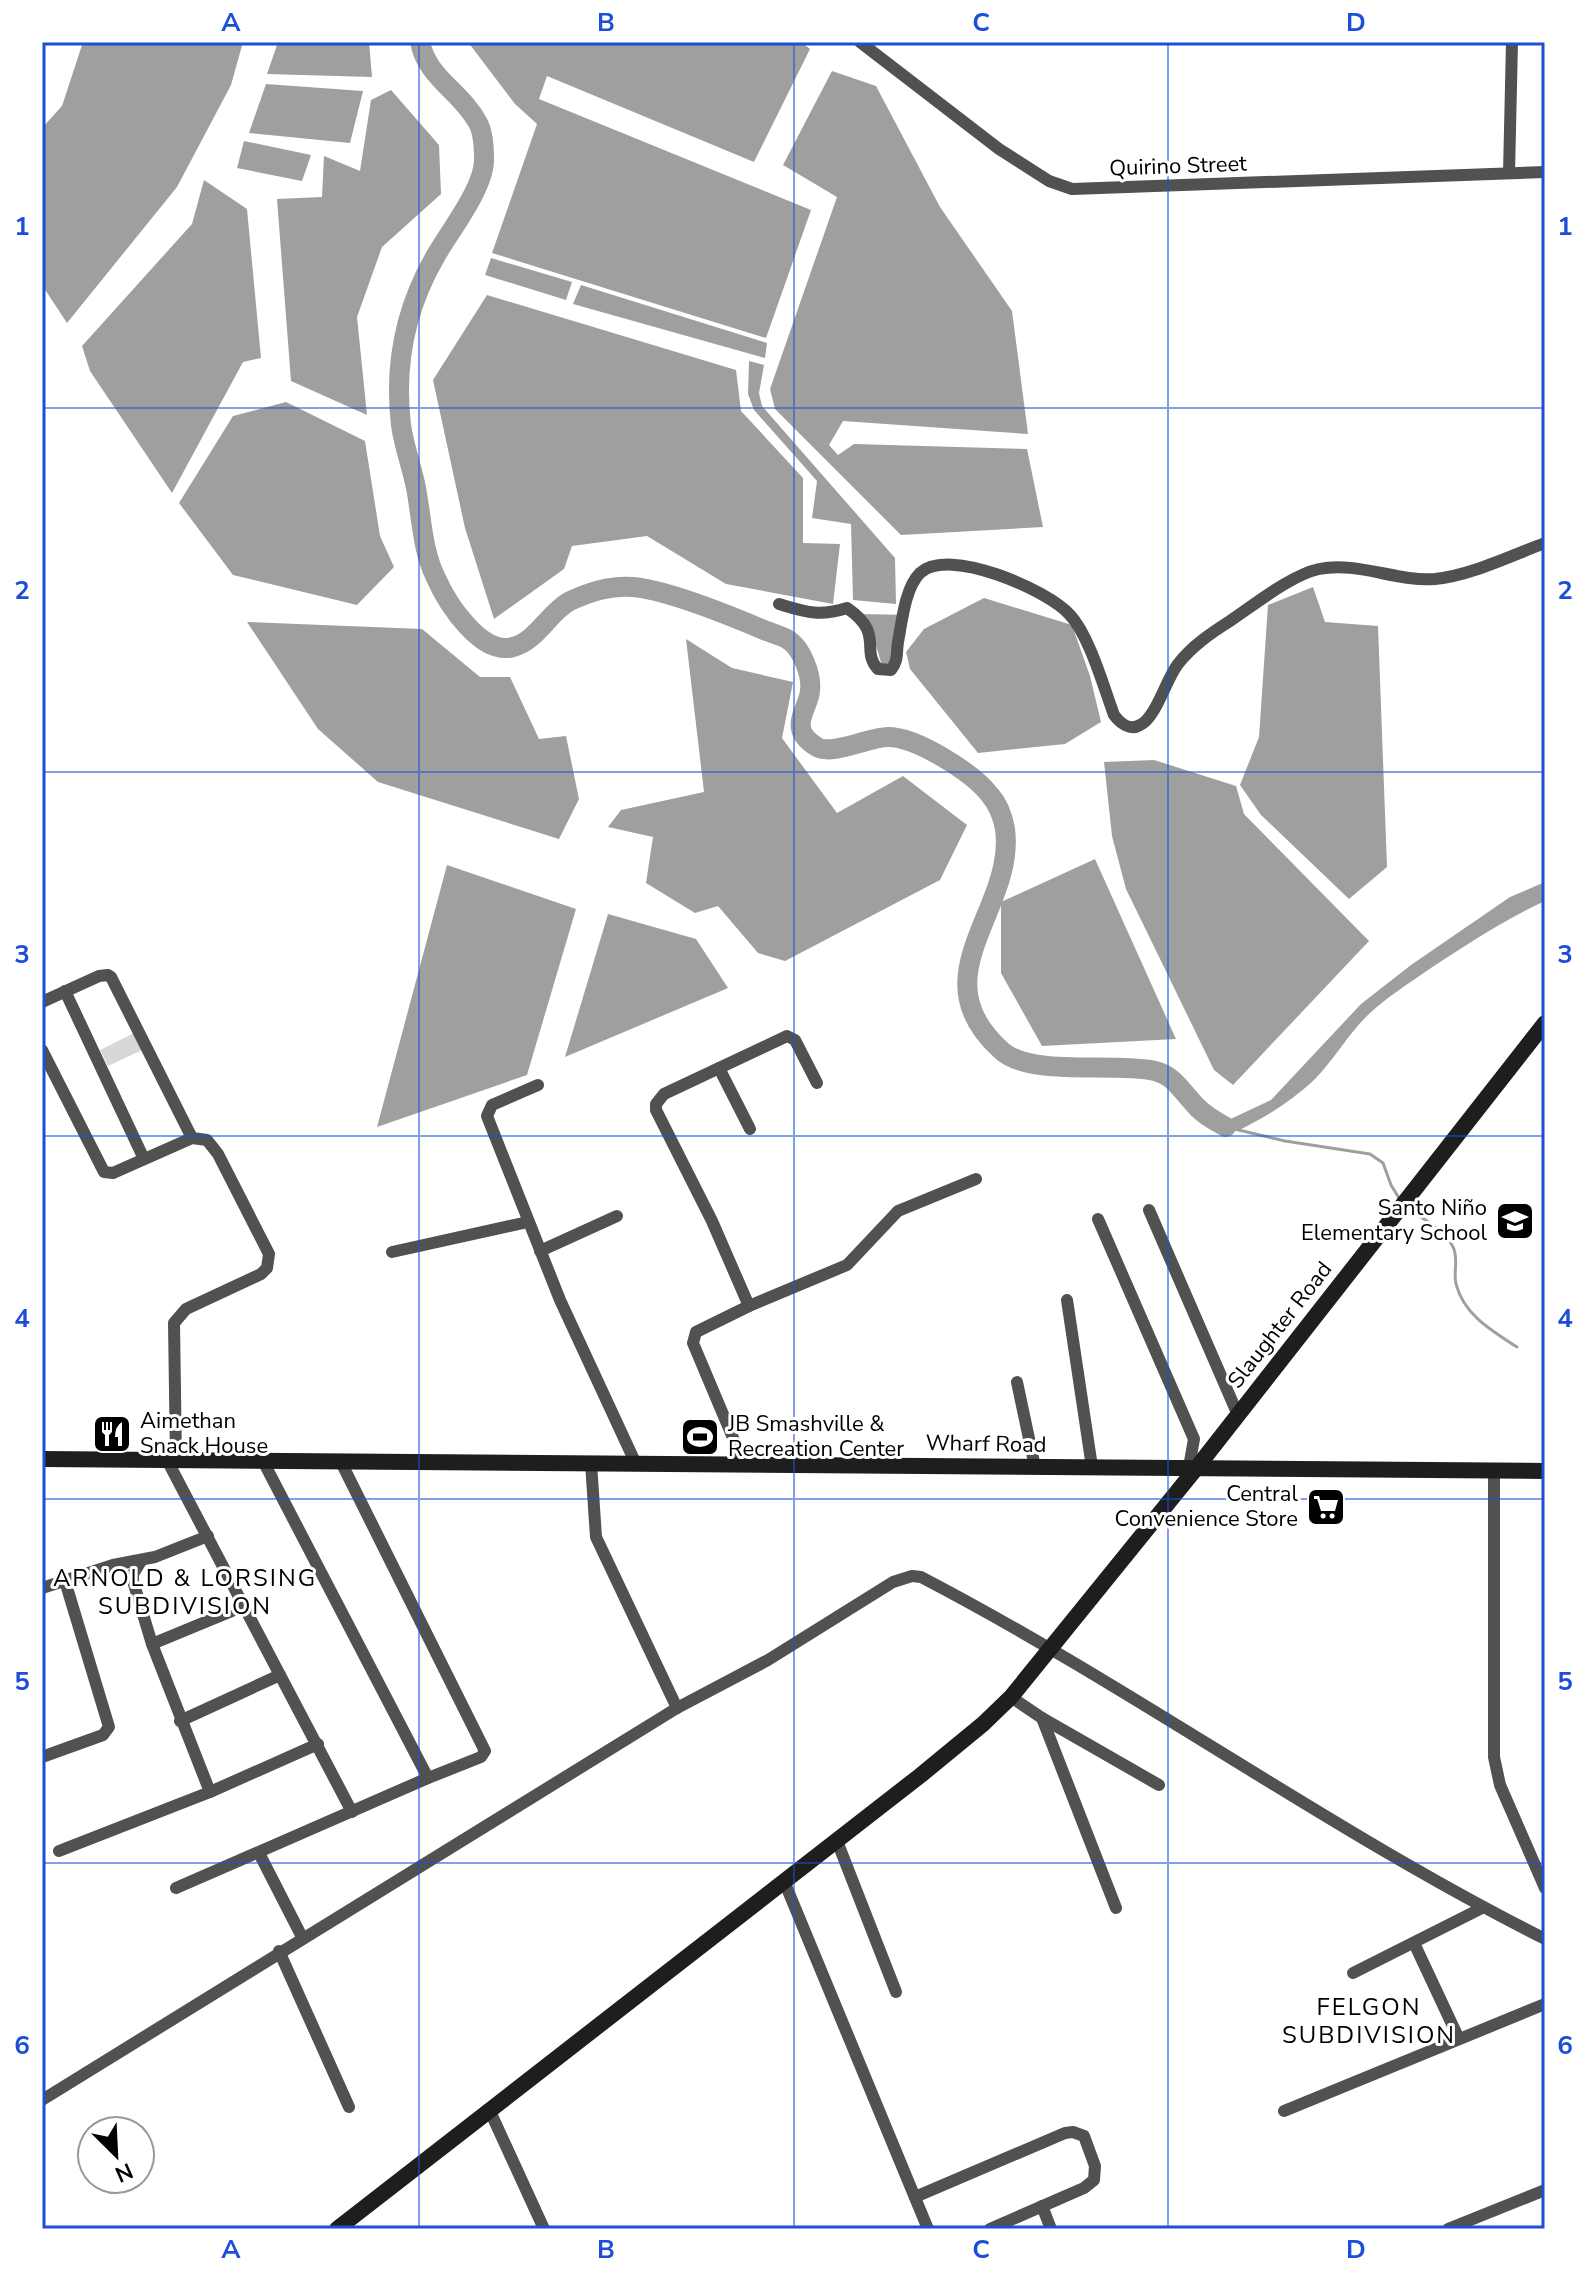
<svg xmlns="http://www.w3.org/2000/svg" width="1587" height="2271" viewBox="0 0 1587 2271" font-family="'Nunito Sans',sans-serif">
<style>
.green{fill:#d8d8d8}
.water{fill:#9f9f9f}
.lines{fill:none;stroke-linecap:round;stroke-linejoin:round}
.stream{stroke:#9f9f9f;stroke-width:3}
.river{stroke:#9f9f9f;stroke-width:20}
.street{stroke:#515151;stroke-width:12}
.secondary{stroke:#1e1e1e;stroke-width:16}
.grid{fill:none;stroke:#1d4ed8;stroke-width:2;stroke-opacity:0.55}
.labels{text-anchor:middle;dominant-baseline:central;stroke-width:6;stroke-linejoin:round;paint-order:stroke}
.street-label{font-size:22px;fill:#000;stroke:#fff}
.poi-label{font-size:22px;fill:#000;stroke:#fff;text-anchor:end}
.neighbourhood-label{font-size:24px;letter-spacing:2px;fill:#000;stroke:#fff}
.neatline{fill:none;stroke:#1d4ed8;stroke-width:3}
.grid-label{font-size:26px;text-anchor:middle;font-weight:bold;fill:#1d4ed8}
</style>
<rect width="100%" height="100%" fill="#fff"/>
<path class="green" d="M 134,1033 L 142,1050 L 108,1066 L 100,1050 Z"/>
<g class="water">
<path d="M 83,42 L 243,42 L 231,85 L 177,187 L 67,323 L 42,285 L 42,128 L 62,106 Z"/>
<path d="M 278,42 L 369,42 L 372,77 L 267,74 Z"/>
<path d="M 468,42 L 801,42 L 810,49 L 754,162 L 547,76 L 539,99 L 811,210 L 766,338 L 492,253 L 537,124 L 515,104 Z"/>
<path d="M 832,71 L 876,86 L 940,207 L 1012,311 L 1028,434 L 843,421 L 829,445 L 838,455 L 854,444 L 1027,449 L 1043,527 L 901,535 L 775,409 L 770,389 L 837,197 L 783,165 Z"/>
<path d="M 266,84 L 363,91 L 350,143 L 249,133 Z"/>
<path d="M 391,90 L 439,145 L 441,194 L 382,247 L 357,317 L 367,415 L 291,381 L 277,199 L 322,197 L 324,156 L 360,171 L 371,100 Z"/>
<path d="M 244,141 L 311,155 L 302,181 L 237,168 Z"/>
<path d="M 204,180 L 247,209 L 261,358 L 243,362 L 172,493 L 90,371 L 82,346 L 192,224 Z"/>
<path d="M 491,258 L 572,282 L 566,300 L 485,275 Z"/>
<path d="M 581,285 L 767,343 L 765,358 L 573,304 Z"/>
<path d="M 487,295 L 736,370 L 741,411 L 803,478 L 803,543 L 840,544 L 833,604 L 726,584 L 647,536 L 572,546 L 564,569 L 494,619 L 465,528 L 433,380 Z"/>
<path d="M 749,361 L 764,365 L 759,393 L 762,406 L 895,558 L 896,604 L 853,600 L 851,524 L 812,518 L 817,481 L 754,410 L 748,394 Z"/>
<path d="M 286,402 L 365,441 L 380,536 L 394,567 L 357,605 L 233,575 L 179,503 L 233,416 Z"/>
<path d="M 1313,587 L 1325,622 L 1378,626 L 1387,867 L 1349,899 L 1261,815 L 1240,785 L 1259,737 L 1268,605 Z"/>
<path d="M 984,598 L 1072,625 L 1090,676 L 1101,722 L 1065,744 L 978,753 L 910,669 L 906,652 L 924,629 Z"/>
<path d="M 860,614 L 909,615 L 899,639 L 897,662 L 882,666 L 874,638 Z"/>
<path d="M 247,622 L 422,629 L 480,677 L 510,677 L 539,739 L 566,736 L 579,799 L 559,839 L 378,782 L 318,729 Z"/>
<path d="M 686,639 L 732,668 L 793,682 L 782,738 L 837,813 L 903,776 L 967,825 L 940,880 L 785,961 L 758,953 L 718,906 L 695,913 L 646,883 L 653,837 L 608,827 L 621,810 L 704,792 Z"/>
<path d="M 1154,760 L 1236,786 L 1244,814 L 1369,941 L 1233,1085 L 1214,1070 L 1126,889 L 1112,836 L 1104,762 Z"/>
<path d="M 1095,859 L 1176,1039 L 1042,1046 L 1001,973 L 1001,902 Z"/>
<path d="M 447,865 L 576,909 L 527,1075 L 377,1127 Z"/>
<path d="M 1545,882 L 1545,901 C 1504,920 1466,945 1428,970 C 1408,984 1387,997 1369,1014 C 1348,1034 1334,1060 1314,1080 C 1292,1101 1264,1118 1237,1131 L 1220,1124 L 1271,1100 L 1361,1004 L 1411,965 L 1510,897 Z"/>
<path d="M 608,914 L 696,939 L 728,988 L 565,1057 Z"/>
</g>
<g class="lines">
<g class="stream">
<path d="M 1226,1127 L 1285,1141 L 1370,1154 L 1383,1163 L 1391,1185 L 1399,1198"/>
<path d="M 1410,1209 C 1424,1220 1445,1231 1453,1247 C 1459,1259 1453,1272 1456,1284 C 1464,1315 1492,1331 1517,1347"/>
</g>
<path class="river" d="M 420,42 C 427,78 462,92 478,123 C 483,132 484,149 484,159 C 485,187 449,232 435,257 C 405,309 394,365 401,425 C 404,447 412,467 416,488 C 422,519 422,550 436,578 C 447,603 481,656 513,647 C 537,641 549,612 570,601 C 590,592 610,585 633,587 C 667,590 731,616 764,630 C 771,633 784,636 790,641 C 802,650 812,675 810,691 C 808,711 786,728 817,747 C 832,756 869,737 888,737 C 917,737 973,773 990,795 C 998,804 1003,818 1005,829 C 1016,910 917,976 1002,1051 C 1031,1077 1114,1062 1155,1071 C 1175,1076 1182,1092 1196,1106 C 1204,1115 1215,1121 1226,1127"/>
<g class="street">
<path d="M 860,42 L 999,149 L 1049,181 L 1072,189 L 1545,172"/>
<path d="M 1509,173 L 1512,42"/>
<path d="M 779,604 C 806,612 819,617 847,608 C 885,634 860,650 878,669 L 891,670 C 899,659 896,654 898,642 C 902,621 905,588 920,573 C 948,546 1048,590 1070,615 C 1089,635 1104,688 1114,715 C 1120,723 1130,731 1140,725 C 1156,718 1166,679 1178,664 C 1192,646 1211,633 1230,621 C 1254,605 1291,575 1319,569 C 1357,561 1397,582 1435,579 C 1472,575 1510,556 1545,543"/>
<path d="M 65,991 L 144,1159"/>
<path d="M 42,1002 L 99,976 L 108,975 L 111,977 L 192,1138"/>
<path d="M 42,1050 L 104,1172 L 113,1173 L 192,1138 L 207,1140 L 218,1154 L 269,1254 L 267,1268 L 261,1274 L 186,1309 L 174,1323 L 176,1460"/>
<path d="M 719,1068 L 750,1129"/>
<path d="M 538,1085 L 492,1105 L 487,1116 L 560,1300 L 636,1464"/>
<path d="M 1149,1210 L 1238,1415"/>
<path d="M 1098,1219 L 1194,1439 L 1189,1467"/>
<path d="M 540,1251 L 617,1216"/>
<path d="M 392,1252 L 528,1222"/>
<path d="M 1067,1300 L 1092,1467"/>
<path d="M 749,1306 L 712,1221 L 656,1110 L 656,1104 L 664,1094 L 787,1036 L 795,1040 L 817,1083"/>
<path d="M 1017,1382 L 1035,1467"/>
<path d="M 167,1460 L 352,1812"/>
<path d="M 263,1461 L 428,1778 L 481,1757 L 485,1751 L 341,1462"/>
<path d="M 591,1463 L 596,1537 L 677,1708"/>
<path d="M 744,1464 L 693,1343 L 696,1332 L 749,1306 L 847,1265 L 898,1211 L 976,1179"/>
<path d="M 1494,1471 L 1494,1757 L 1500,1785 L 1545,1888"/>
<path d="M 141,1561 L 133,1574 L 133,1581 L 152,1644 L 210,1792"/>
<path d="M 42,1588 L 113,1565 L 155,1557 L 208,1536"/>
<path d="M 152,1644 L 244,1606"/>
<path d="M 1011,1697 L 1042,1718"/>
<path d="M 180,1721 L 280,1675"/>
<path d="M 42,1757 L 103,1735 L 109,1727 L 65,1581"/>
<path d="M 837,1841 L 896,1992"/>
<path d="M 59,1851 L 210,1792 L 318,1744"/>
<path d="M 259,1853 L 302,1937"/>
<path d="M 784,1881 L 928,2229"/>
<path d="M 176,1888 L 428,1778"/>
<path d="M 1116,1908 L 1042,1718 L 1159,1785"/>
<path d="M 1414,1943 L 1459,2039"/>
<path d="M 279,1951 L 349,2107"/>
<path d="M 1353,1973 L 1482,1908"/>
<path d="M 42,2100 L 677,1708 L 768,1660 L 893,1582 L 912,1576 L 921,1577 C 1134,1688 1330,1831 1545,1939"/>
<path d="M 489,2109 L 544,2229"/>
<path d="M 1284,2111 L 1545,2004"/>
<path d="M 915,2197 L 1065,2133 L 1073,2132 L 1084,2136 L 1095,2166 L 1094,2180 L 1084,2188 L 990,2229"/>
<path d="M 1042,2206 L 1051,2229"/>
<path d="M 1448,2229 L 1545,2190"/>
</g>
<g class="secondary">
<path d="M 42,1459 L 1545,1471"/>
<path d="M 337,2229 L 921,1775 L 983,1724 L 1011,1697 L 1198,1466 L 1545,1023"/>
</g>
</g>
<path class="grid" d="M 419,42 L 419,2229M 794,42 L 794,2229M 1168,42 L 1168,2229M 42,408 L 1545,408M 42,772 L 1545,772M 42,1136 L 1545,1136M 42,1499 L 1545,1499M 42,1863 L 1545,1863"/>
<defs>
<g id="school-square" transform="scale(2)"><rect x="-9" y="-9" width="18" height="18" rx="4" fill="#000" stroke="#fff"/><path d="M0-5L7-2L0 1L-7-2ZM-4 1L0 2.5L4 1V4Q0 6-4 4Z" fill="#fff"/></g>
<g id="restaurant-square" transform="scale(2)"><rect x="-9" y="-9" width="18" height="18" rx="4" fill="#000" stroke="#fff"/><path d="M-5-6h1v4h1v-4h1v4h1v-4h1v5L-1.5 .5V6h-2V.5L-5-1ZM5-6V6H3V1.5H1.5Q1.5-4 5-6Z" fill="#fff"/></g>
<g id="stadium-square" transform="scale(2)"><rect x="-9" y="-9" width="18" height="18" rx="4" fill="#000" stroke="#fff"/><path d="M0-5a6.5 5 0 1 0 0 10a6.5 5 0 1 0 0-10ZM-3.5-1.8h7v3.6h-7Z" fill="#fff"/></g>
<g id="supermarket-square" transform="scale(2)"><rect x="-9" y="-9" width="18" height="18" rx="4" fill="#000" stroke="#fff"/><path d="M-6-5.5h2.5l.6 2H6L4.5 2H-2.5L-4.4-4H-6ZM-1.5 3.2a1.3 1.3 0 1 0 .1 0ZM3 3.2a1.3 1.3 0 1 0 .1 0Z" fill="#fff"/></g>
</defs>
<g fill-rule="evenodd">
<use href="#school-square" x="1515" y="1221"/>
<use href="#restaurant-square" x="112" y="1434"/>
<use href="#stadium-square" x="700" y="1437"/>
<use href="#supermarket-square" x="1326" y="1507"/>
</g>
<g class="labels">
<g class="street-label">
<text transform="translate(1178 166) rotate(-2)">Quirino Street</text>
<text transform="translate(1280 1325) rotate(-52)">Slaughter Road</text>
<text transform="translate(986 1444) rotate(1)">Wharf Road</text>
</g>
<g class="poi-label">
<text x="1487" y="1208">Santo Niño<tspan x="1487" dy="25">Elementary School</tspan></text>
<text x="140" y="1421" text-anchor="start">Aimethan<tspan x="140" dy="25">Snack House</tspan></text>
<text x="728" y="1424" text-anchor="start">JB Smashville &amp;<tspan x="728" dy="25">Recreation Center</tspan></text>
<text x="1298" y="1494">Central<tspan x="1298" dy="25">Convenience Store</tspan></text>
</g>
<g class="neighbourhood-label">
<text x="185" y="1578">ARNOLD &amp; LORSING<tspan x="185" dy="28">SUBDIVISION</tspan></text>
<text x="1369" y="2007">FELGON<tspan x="1369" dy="28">SUBDIVISION</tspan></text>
</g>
</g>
<rect width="1587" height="2271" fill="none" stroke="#ffffff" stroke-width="88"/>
<g transform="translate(116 2155) rotate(156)"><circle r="38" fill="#ffffff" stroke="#999999" stroke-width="2"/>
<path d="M0-6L14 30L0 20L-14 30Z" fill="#000000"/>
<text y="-12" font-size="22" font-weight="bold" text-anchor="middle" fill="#000000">N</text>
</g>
<rect x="44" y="44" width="1499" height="2183" class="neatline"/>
<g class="grid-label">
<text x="231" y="31">A</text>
<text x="606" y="31">B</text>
<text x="981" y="31">C</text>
<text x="1356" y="31">D</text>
<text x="22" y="235">1</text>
<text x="1565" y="235">1</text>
<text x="22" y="599">2</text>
<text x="1565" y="599">2</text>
<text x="22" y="963">3</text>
<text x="1565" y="963">3</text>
<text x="22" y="1327">4</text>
<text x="1565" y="1327">4</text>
<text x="22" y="1690">5</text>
<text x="1565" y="1690">5</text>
<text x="22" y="2054">6</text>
<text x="1565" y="2054">6</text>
<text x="231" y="2258">A</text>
<text x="606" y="2258">B</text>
<text x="981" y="2258">C</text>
<text x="1356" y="2258">D</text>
</g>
</svg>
